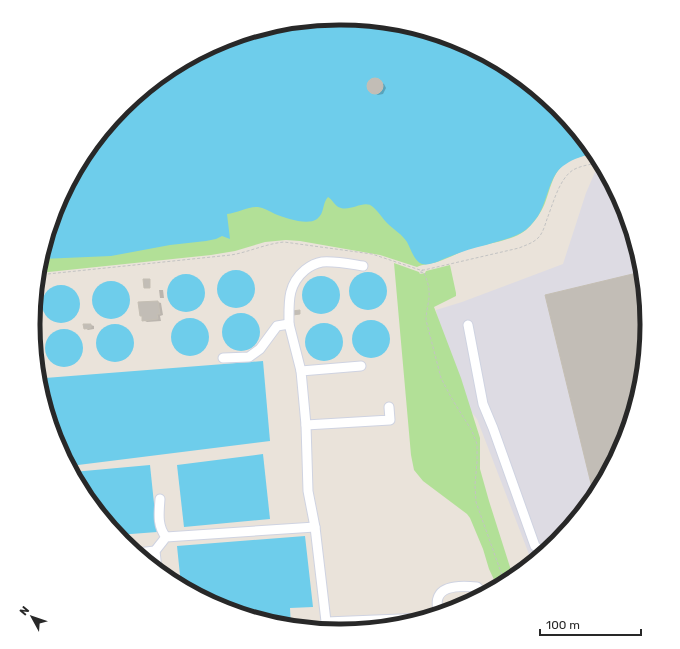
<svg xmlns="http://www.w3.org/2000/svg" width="680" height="649" viewBox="0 0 680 649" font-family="Rubik,sans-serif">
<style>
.industrial{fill:#dddbe3}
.green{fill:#b2e097}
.water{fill:#6ecdeb}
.shadow{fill:#0003}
.building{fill:#c2bdb6;stroke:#c5bfb4}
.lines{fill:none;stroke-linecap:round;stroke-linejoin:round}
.minor-casing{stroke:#cfd3e1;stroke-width:11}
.path{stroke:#c3c3c3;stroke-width:1;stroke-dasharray:3 2;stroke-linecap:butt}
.minor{stroke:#fff;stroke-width:9}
.rim{fill:none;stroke:#282828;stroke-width:5}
</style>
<rect width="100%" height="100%" fill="#eae3da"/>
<path class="industrial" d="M 603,170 L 623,207 L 641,265 L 646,325 L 641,385 L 623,442 L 595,495 L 557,541 L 532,562 L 477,419 L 452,388 L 436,310 L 462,302 L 563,264 L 586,193 L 595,172 Z"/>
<g class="green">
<path d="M 594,153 C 584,156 571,158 563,165 C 552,175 550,190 545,203 C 541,213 534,223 526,230 C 511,242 483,244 465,250 C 456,254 447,259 437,262 C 430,264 423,264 417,267 L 380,255 L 300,241 L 286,240 L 265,242 L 235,251 L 211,255 L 39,273 L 39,264 L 57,207 Z"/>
<path d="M 394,263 L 419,272 L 420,274 L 425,273 L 426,271 L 450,265 L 456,293 L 456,296 L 434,307 L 461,378 L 480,438 L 480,469 L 489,501 L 510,567 L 514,576 L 510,579 L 497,586 L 489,569 L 483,549 L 470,518 L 467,514 L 423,481 L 414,470 L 411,455 Z"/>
</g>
<g class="water">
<path d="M 340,18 L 400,24 L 458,41 L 510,70 L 557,108 L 594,153 C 584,156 574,158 566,164 C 549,173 548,201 538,216 C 533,223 528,229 521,233 C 510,239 497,241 486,245 C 472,248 459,253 446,258 C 439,261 429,266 422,264 C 414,261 411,249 407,242 C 402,234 394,230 387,223 C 382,218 379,212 373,207 C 365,199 352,211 341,208 C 335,207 333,200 328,197 C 322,203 325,213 317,219 C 307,226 286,218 275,214 C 269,211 264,208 258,207 C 249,206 237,213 227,214 L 230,239 L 222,236 L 216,239 L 206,241 L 170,245 L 111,256 L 41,259 L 57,207 L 85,154 L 123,108 L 170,70 L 223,41 L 280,24 Z"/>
<circle cx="236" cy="289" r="19"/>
<circle cx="368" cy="291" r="19"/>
<circle cx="186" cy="293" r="19"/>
<circle cx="321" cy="295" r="19"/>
<circle cx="111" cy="300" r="19"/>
<circle cx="61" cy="304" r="19"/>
<circle cx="241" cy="332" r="19"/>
<circle cx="190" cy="337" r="19"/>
<circle cx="371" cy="339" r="19"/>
<circle cx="324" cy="342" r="19"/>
<circle cx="115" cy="343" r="19"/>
<circle cx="64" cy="348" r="19"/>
<path d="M 263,361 L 270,441 L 70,466 L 57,442 L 47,410 L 45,378 Z"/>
<path d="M 263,454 L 270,519 L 184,527 L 177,465 Z"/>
<path d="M 150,465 L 157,532 L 118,535 L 85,495 L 73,472 Z"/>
<path d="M 305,536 L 313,607 L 290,608 L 291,626 L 280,625 L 222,608 L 181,585 L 177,546 Z"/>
</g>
<g class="shadow">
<path d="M 376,80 L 384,84 L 386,88 L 383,94 L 378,95 L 370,90 L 368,86 L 370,82 Z"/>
<path d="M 641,273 L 646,325 L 641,385 L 623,442 L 594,495 L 547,296 Z"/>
<path d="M 159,290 L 163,290 L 164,298 L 160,298 Z"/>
<path d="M 158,302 L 161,303 L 163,315 L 160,316 L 161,321 L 147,322 L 143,320 Z"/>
<path d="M 91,325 L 94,326 L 94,329 L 88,330 L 85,328 Z"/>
</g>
<g class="building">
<circle cx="375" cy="86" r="8"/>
<path d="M 641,272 L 646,325 L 641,385 L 623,442 L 594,496 L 545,295 Z"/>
<path d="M 143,279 L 150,279 L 150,288 L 144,288 Z"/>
<path d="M 158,301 L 160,314 L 157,314 L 158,319 L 142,321 L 142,316 L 140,316 L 138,302 Z"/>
<path d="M 300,310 L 300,314 L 293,315 L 292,311 Z"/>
<path d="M 83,324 L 91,324 L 91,328 L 84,329 Z"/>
</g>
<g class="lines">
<g class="minor-casing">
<g id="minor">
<path d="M 289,324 C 289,303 287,285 305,270 C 310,266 316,263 322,262 C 336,261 350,264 363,266"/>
<path d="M 468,325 L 483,404 L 493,428 L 535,546 L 543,552"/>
<path d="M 223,358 L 249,357 L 260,349 L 277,326 L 289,324 L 301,371"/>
<path d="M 306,425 L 390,420 L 389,407"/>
<path d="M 160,499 C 159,513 157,526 166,537"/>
<path d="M 137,553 L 155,551"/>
<path d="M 157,569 L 155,551 L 166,537 L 315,527"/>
<path d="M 438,613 C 438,608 436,603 438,598 C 442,584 466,586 477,587 L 483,594"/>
<path d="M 326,622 L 425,618"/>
<path d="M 327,630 L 315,527 L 308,491 L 306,425 L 301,371 L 361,366"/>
</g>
</g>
<g class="path">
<path d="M 423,270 L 420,272 L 420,273 L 424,272 C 426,278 429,285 429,291 C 430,300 426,310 426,320 L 441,378 L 452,399 L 472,431 L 477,444 L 477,462 L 475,485 L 476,502 L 503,578 L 505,582"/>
<path d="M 38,275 L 231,255 C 249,252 265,244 284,242 L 372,254 L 420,270 L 424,270 L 519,248 C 526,245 533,243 538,238 C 543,233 545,225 547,219 C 553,204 559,179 573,170 C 580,166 591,164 599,163"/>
<path d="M 464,595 L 464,604"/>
<path d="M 461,598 L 465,598"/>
</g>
<use href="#minor" class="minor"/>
</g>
<path d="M0 0H680V649H0ZM339 25H341A299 299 0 0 1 640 324V325A299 299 0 0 1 341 624H339A299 299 0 0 1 40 325V324A299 299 0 0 1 339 25Z" fill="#fff" fill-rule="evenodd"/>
<path class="rim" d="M339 25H341A299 299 0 0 1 640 324V325A299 299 0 0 1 341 624H339A299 299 0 0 1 40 325V324A299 299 0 0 1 339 25Z"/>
<g transform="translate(32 617) rotate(310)" stroke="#ffffff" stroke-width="3" paint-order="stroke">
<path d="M0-3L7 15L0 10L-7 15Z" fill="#282828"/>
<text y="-6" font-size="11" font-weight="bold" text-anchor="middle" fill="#282828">N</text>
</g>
<path d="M540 629v6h101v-6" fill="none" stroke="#282828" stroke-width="2"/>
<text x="546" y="629" font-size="12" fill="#282828" stroke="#ffffff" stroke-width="3" paint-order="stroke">100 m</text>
</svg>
